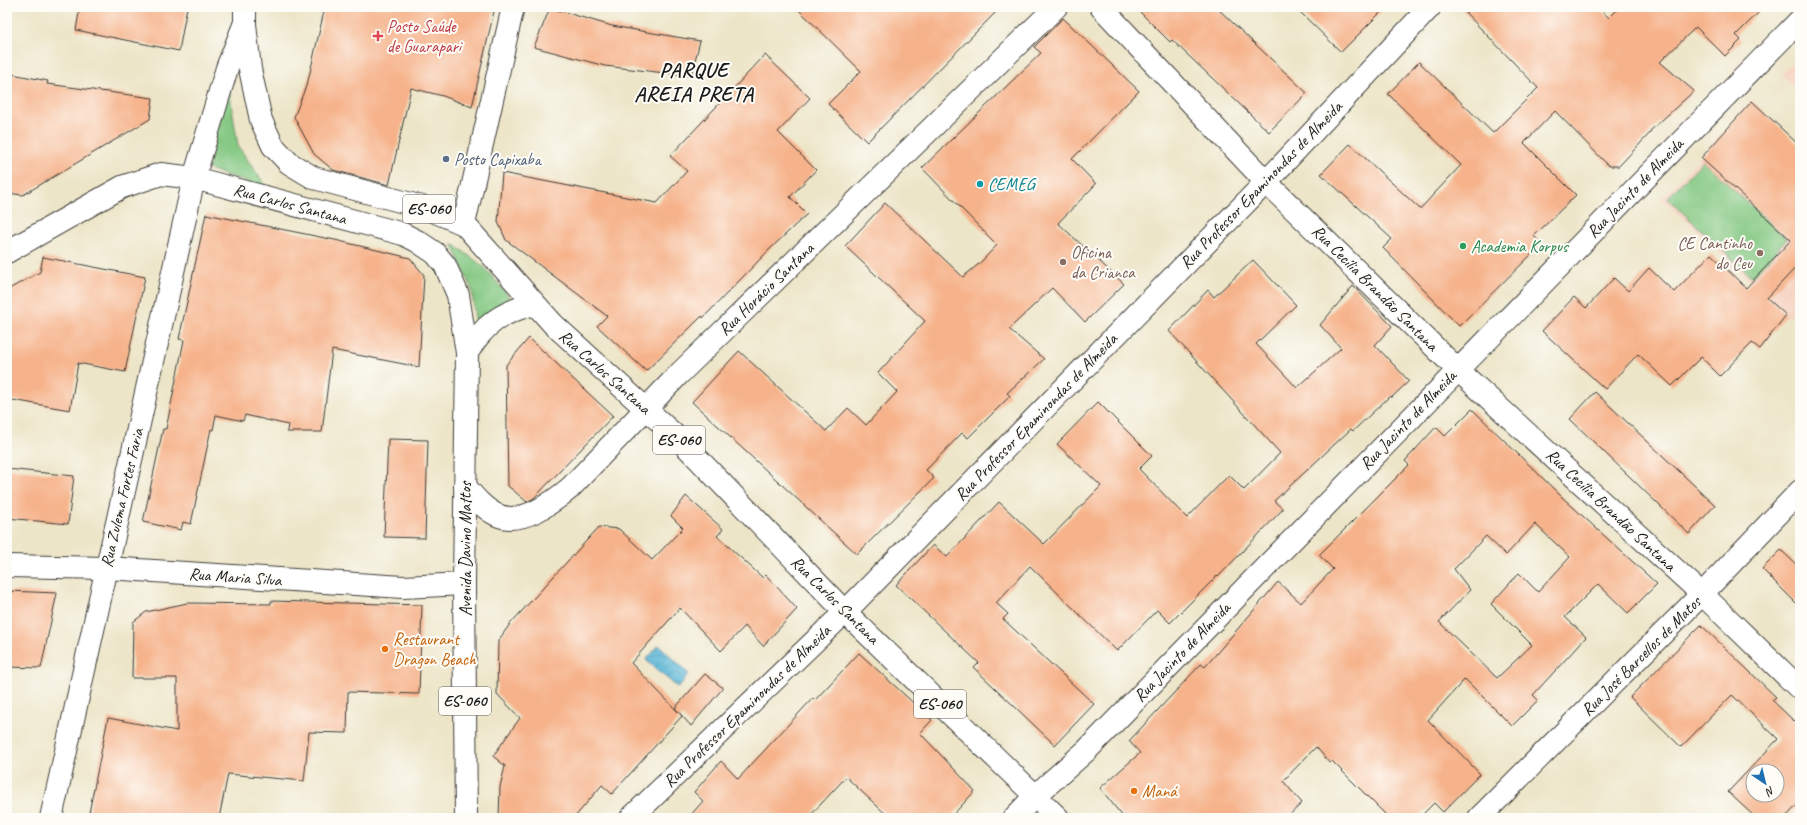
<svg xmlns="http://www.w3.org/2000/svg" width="1807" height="825" viewBox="0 0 1807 825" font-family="Caveat,sans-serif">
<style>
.built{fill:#f5d3c1}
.green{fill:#84c882;stroke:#50724f}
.water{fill:url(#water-waves);stroke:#3a6879}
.building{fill:#f6b28a;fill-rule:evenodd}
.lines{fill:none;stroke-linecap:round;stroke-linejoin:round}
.minor-casing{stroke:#3b3a36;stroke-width:24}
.tertiary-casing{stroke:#3b3a36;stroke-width:24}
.primary-casing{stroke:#3b3a36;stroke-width:24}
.minor{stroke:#fff;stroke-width:22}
.tertiary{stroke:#fff;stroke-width:22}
.primary{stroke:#fff;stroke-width:22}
.health-dot{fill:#e0444e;stroke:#fdfcf7;stroke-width:1.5}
.service-dot{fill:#5c6f8a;stroke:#fdfcf7;stroke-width:1.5}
.culture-dot{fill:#0f9aa8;stroke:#fdfcf7;stroke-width:1.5}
.leisure-dot{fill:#2e9e5b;stroke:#fdfcf7;stroke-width:1.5}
.education-dot{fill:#8d6e63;stroke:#fdfcf7;stroke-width:1.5}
.food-dot{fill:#e8710a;stroke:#fdfcf7;stroke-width:1.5}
.labels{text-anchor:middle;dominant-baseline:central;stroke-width:4;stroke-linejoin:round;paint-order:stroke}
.shield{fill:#fdfcf7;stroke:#605f5e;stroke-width:1}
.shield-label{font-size:16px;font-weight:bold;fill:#1c1c1c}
.health-label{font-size:17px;fill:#be3a42;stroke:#fdfcf7;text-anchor:start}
.service-label{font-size:17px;fill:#4e5e75;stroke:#fdfcf7;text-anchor:start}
.culture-label{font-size:17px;fill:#0d838f;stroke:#fdfcf7;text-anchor:start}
.street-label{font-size:17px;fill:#1c1c1c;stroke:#fdfcf7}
.education-label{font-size:17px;fill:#785e54;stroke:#fdfcf7;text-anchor:end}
.leisure-label{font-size:17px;fill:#27864d;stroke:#fdfcf7;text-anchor:start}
.food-label{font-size:17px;fill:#c56008;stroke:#fdfcf7;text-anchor:start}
.district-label{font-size:21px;font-weight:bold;letter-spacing:1px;fill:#1c1c1c;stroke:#fdfcf7}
</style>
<defs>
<pattern id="water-waves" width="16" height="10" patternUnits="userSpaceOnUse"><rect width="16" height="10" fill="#58b5d6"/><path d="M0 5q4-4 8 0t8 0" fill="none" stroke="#4892ad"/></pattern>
</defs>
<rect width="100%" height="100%" fill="#fdfcf7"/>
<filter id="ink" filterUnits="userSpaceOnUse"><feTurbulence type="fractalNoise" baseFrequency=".025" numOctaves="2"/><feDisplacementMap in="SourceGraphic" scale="8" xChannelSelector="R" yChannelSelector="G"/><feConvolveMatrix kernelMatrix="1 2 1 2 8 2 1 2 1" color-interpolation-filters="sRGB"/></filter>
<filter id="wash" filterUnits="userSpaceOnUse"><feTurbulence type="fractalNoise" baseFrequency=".012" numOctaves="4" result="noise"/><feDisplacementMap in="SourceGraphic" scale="16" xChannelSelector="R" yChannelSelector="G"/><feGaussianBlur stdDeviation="0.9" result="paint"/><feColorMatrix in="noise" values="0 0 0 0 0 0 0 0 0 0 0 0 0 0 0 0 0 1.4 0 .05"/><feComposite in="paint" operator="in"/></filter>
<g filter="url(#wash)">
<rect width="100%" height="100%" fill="#ede5c8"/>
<g class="built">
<path d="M 1800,54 L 1800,92 L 1781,74 Z"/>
<path d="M 1724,132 L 1800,202 L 1800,304 L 1788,317 L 1689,224 L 1661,199 Z"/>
</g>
<g class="green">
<path d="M 228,82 L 238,146 L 268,189 L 208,169 Z"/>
<path d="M 1703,161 L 1787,239 L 1752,277 L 1667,198 Z"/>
<path d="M 452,243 L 484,267 L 511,299 L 475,321 L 472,290 Z"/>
</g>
<path class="water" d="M 659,645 L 689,674 L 678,688 L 646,660 Z"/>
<g id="blocks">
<g class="building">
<path d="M 80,7 L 187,7 L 179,51 L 76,30 Z"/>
<path d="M 325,7 L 495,7 L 472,107 L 443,96 L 411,88 L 389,185 L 333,170 L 314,154 L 294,117 L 308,81 Z"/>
<path d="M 796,7 L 1001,7 L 867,142 L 828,104 L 861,71 Z"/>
<path d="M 1135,7 L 1216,7 L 1307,93 L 1269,132 L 1172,40 L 1170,42 Z"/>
<path d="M 1295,7 L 1386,7 L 1341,52 Z"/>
<path d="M 1460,7 L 1598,7 L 1609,18 L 1620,7 L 1764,7 L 1736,35 L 1741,40 L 1725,56 L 1696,27 L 1660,62 L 1694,91 L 1650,131 L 1651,132 L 1619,166 L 1609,166 L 1555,111 L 1524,143 L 1576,195 L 1534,236 L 1542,244 L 1459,326 L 1383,248 L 1392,239 L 1321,174 L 1350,144 L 1420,209 L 1461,165 L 1388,94 L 1419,62 L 1493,133 L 1538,88 Z"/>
<path d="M 550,8 L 612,26 L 700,41 L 691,76 L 605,66 L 534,47 Z"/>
<path d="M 1063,18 L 1139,91 L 1072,159 L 1096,184 L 1058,223 L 1124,284 L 1085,322 L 1052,288 L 1009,329 L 1044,359 L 1007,393 L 1010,396 L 968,438 L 962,433 L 926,470 L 934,478 L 857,554 L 692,402 L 739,351 L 826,431 L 848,408 L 866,425 L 897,392 L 878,373 L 925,321 L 845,246 L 885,203 L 963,277 L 980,263 L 997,245 L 922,168 L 1041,53 L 1034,47 Z"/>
<path d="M 765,55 L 810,98 L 778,132 L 816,170 L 790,197 L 807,214 L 770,249 L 703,318 L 702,316 L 646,371 L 597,326 L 607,316 L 506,240 L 498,222 L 502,173 L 657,203 L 687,171 L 670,156 Z"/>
<path d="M 7,73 L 48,81 L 47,84 L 153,98 L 150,119 L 23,195 L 7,193 Z"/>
<path d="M 1752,101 L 1800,146 L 1800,263 L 1767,298 L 1786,315 L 1760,349 L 1752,343 L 1720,376 L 1701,357 L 1672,386 L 1638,354 L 1605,389 L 1542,331 L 1574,297 L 1586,308 L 1614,278 L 1628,291 L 1649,268 L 1674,292 L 1711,254 L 1746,288 L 1791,240 L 1701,158 Z"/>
<path d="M 206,214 L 335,240 L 410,258 L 424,275 L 419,367 L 332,350 L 322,432 L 287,432 L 288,425 L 245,415 L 243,421 L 216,415 L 213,430 L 211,429 L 191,524 L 183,522 L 181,530 L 143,522 L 163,429 L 166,429 L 184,340 L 179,339 Z"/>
<path d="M 43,257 L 145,277 L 125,372 L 78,363 L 70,410 L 7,399 L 7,290 L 40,272 Z"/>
<path d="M 1253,260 L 1296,305 L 1256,344 L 1297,388 L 1341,348 L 1320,325 L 1353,286 L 1392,326 L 1375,345 L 1409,381 L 1391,398 L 1390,396 L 1353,431 L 1351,429 L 1274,501 L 1283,509 L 1218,577 L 1217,576 L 1170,623 L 1157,610 L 1117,651 L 1030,566 L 996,603 L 1008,614 L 1003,619 L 1094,704 L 1055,745 L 974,668 L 979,663 L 896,585 L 933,545 L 947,557 L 999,502 L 1044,544 L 1101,486 L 1057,444 L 1098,402 L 1152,456 L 1139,469 L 1187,518 L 1229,475 L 1244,490 L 1280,453 L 1169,331 L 1208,290 L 1214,297 Z"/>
<path d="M 529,338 L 613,416 L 534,498 L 527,502 L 508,486 L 506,365 Z"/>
<path d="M 1595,392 L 1715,505 L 1689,534 L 1570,419 Z"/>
<path d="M 1472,409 L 1562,497 L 1657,584 L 1628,613 L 1598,584 L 1565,617 L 1586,637 L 1533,695 L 1538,700 L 1512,726 L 1465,679 L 1428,720 L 1480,774 L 1443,812 L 1434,803 L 1419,818 L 1389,818 L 1332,761 L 1330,763 L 1316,747 L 1283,781 L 1302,803 L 1286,818 L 1124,818 L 1100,788 L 1140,753 L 1129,741 L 1201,664 L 1205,667 L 1278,582 L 1301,603 L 1333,569 L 1319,555 L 1409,465 L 1405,461 L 1436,427 L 1445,436 ZM 1535,524 L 1570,557 L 1538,592 L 1519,573 L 1491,604 L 1532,645 L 1497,678 L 1439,622 L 1470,590 L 1454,569 L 1486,536 L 1506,555 Z"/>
<path d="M 388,439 L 428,440 L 425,538 L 384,537 Z"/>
<path d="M 7,469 L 74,476 L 68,524 L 7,518 Z"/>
<path d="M 686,496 L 723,529 L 717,536 L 763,578 L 766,575 L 797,609 L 763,646 L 745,626 L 721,651 L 680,608 L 631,663 L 682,716 L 612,794 L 602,785 L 574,818 L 499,818 L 500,787 L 505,766 L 493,756 L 520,718 L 497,694 L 498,641 L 510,624 L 599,527 L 619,529 L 652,560 L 683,528 L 671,516 Z"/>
<path d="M 1781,550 L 1800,568 L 1800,607 L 1762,569 Z"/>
<path d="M 7,591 L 57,593 L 41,668 L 7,667 Z"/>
<path d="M 271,601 L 422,605 L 419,694 L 348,692 L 347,733 L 309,732 L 304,781 L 228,774 L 219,818 L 88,818 L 108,718 L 177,731 L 177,678 L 132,678 L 133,622 L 146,612 L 187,603 L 271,604 Z"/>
<path d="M 1701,625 L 1776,697 L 1772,700 L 1794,721 L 1800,715 L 1800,802 L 1785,818 L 1756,818 L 1728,792 L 1778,739 L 1732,695 L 1681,747 L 1630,697 ZM 1753,771 L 1777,771 L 1777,795 L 1753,795 Z"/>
<path d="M 859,653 L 932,720 L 920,733 L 975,791 L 950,818 L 890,818 L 846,777 L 808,818 L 688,818 L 703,801 L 694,792 L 721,761 L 738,779 L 813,698 L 815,700 Z"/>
<path d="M 705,674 L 723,688 L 691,726 L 675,708 Z"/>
</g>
</g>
</g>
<g filter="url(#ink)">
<use href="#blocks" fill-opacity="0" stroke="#3b3a36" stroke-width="1"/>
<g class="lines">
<g class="minor-casing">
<g id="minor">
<path d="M 1101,7 L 1266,182 L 1457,369 L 1702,594 L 1800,689"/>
<path d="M 464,224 L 513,7"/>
<path d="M 465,486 C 474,497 484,509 497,515 C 521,526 552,503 570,488 L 680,373 L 1056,7"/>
<path d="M 7,566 L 107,568 L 403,587 L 464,584"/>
<path d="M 51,818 L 194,178"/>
<path d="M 631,818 L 845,612 L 1266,182 L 1430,7"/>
<path d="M 1479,818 L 1702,594 L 1800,491"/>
</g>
</g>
<g class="tertiary-casing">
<g id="tertiary">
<path d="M 7,252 L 122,187 L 161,174 L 194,178"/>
<path d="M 1014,818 L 1035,796 L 1087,750 L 1800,20"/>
</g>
</g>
<g class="primary-casing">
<g id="primary">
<path d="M 245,7 L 245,24 L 250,69 L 261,120 L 273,146 L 289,163 L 314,178 L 426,208 L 464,224 L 553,324 L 680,440 L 845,612 L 1058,818"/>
<path d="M 244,25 L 227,68 L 194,178 L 403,234 L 417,241 L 435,253 L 445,265 L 458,295 L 467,353 L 464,584 L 466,818"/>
<path d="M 467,353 C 484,324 502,312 534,304"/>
</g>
</g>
<use href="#minor" class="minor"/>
<use href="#tertiary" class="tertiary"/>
<use href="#primary" class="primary"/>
</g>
</g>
<path class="health-dot" d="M376 30h4v4h4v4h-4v4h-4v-4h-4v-4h4z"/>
<circle class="service-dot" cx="446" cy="159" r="4"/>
<circle class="culture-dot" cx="980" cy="184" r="4"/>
<circle class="leisure-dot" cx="1463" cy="246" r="4"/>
<g class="education-dot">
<circle cx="1760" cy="253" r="4"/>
<circle cx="1063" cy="262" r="4"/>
</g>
<g class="food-dot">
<circle cx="385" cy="649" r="4"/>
<circle cx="1134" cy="791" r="4"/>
</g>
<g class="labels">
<g class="shield">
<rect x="403" y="195" width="52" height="28" rx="3"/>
<rect x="653" y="426" width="52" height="28" rx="3"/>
<rect x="439" y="687" width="52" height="28" rx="3"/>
<rect x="914" y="690" width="52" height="28" rx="3"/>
</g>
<g class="shield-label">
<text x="429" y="209">ES-060</text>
<text x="679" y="440">ES-060</text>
<text x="465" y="701">ES-060</text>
<text x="940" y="704">ES-060</text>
</g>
<g class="health-label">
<text x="387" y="26">Posto Saúde<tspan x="387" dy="20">de Guarapari</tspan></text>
</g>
<g class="service-label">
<text x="454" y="159">Posto Capixaba</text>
</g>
<g class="culture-label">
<text x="988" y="184">CEMEG</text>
</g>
<g class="street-label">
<text transform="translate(1261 185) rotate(-46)">Rua Professor Epaminondas de Almeida</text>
<text transform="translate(1635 188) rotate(-46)">Rua Jacinto de Almeida</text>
<text transform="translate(290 204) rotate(15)">Rua Carlos Santana</text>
<text transform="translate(1375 288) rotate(45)">Rua Cecília Brandão Santana</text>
<text transform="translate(766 289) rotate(-44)">Rua Horácio Santana</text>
<text transform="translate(605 372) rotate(42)">Rua Carlos Santana</text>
<text transform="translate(1036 417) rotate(-46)">Rua Professor Epaminondas de Almeida</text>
<text transform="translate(1408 420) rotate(-46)">Rua Jacinto de Almeida</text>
<text transform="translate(122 498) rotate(-77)">Rua Zulema Fortes Faria</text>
<text transform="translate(1611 510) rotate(43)">Rua Cecília Brandão Santana</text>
<text transform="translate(465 549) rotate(-90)">Avenida Davino Mattos</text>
<text transform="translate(235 577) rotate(4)">Rua Maria Silva</text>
<text transform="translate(835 600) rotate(45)">Rua Carlos Santana</text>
<text transform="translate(1182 652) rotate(-46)">Rua Jacinto de Almeida</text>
<text transform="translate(1641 656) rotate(-45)">Rua José Barcellos de Matos</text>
<text transform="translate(747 706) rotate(-44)">Rua Professor Epaminondas de Almeida</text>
</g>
<g class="education-label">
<text x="1752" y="243">CE Cantinho<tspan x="1752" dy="20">do Ceu</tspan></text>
<text x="1071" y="252" text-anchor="start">Oficina<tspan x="1071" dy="20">da Crianca</tspan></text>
</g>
<g class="leisure-label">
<text x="1471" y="246">Academia Korpus</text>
</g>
<g class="food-label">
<text x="393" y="639">Restaurant<tspan x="393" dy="20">Dragon Beach</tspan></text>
<text x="1142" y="791">Maná</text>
</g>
<g class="district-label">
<text x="694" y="70">PARQUE<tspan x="694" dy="24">AREIA PRETA</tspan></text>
</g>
</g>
<rect width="1807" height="825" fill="none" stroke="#fdfcf7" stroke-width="24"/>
<g transform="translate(1765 783) rotate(145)"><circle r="19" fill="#fdfcf7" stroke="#a3a29f"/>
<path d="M0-3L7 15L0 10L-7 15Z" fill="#1f6fb2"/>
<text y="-6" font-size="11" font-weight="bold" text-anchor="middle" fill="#1c1c1c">N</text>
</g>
</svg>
